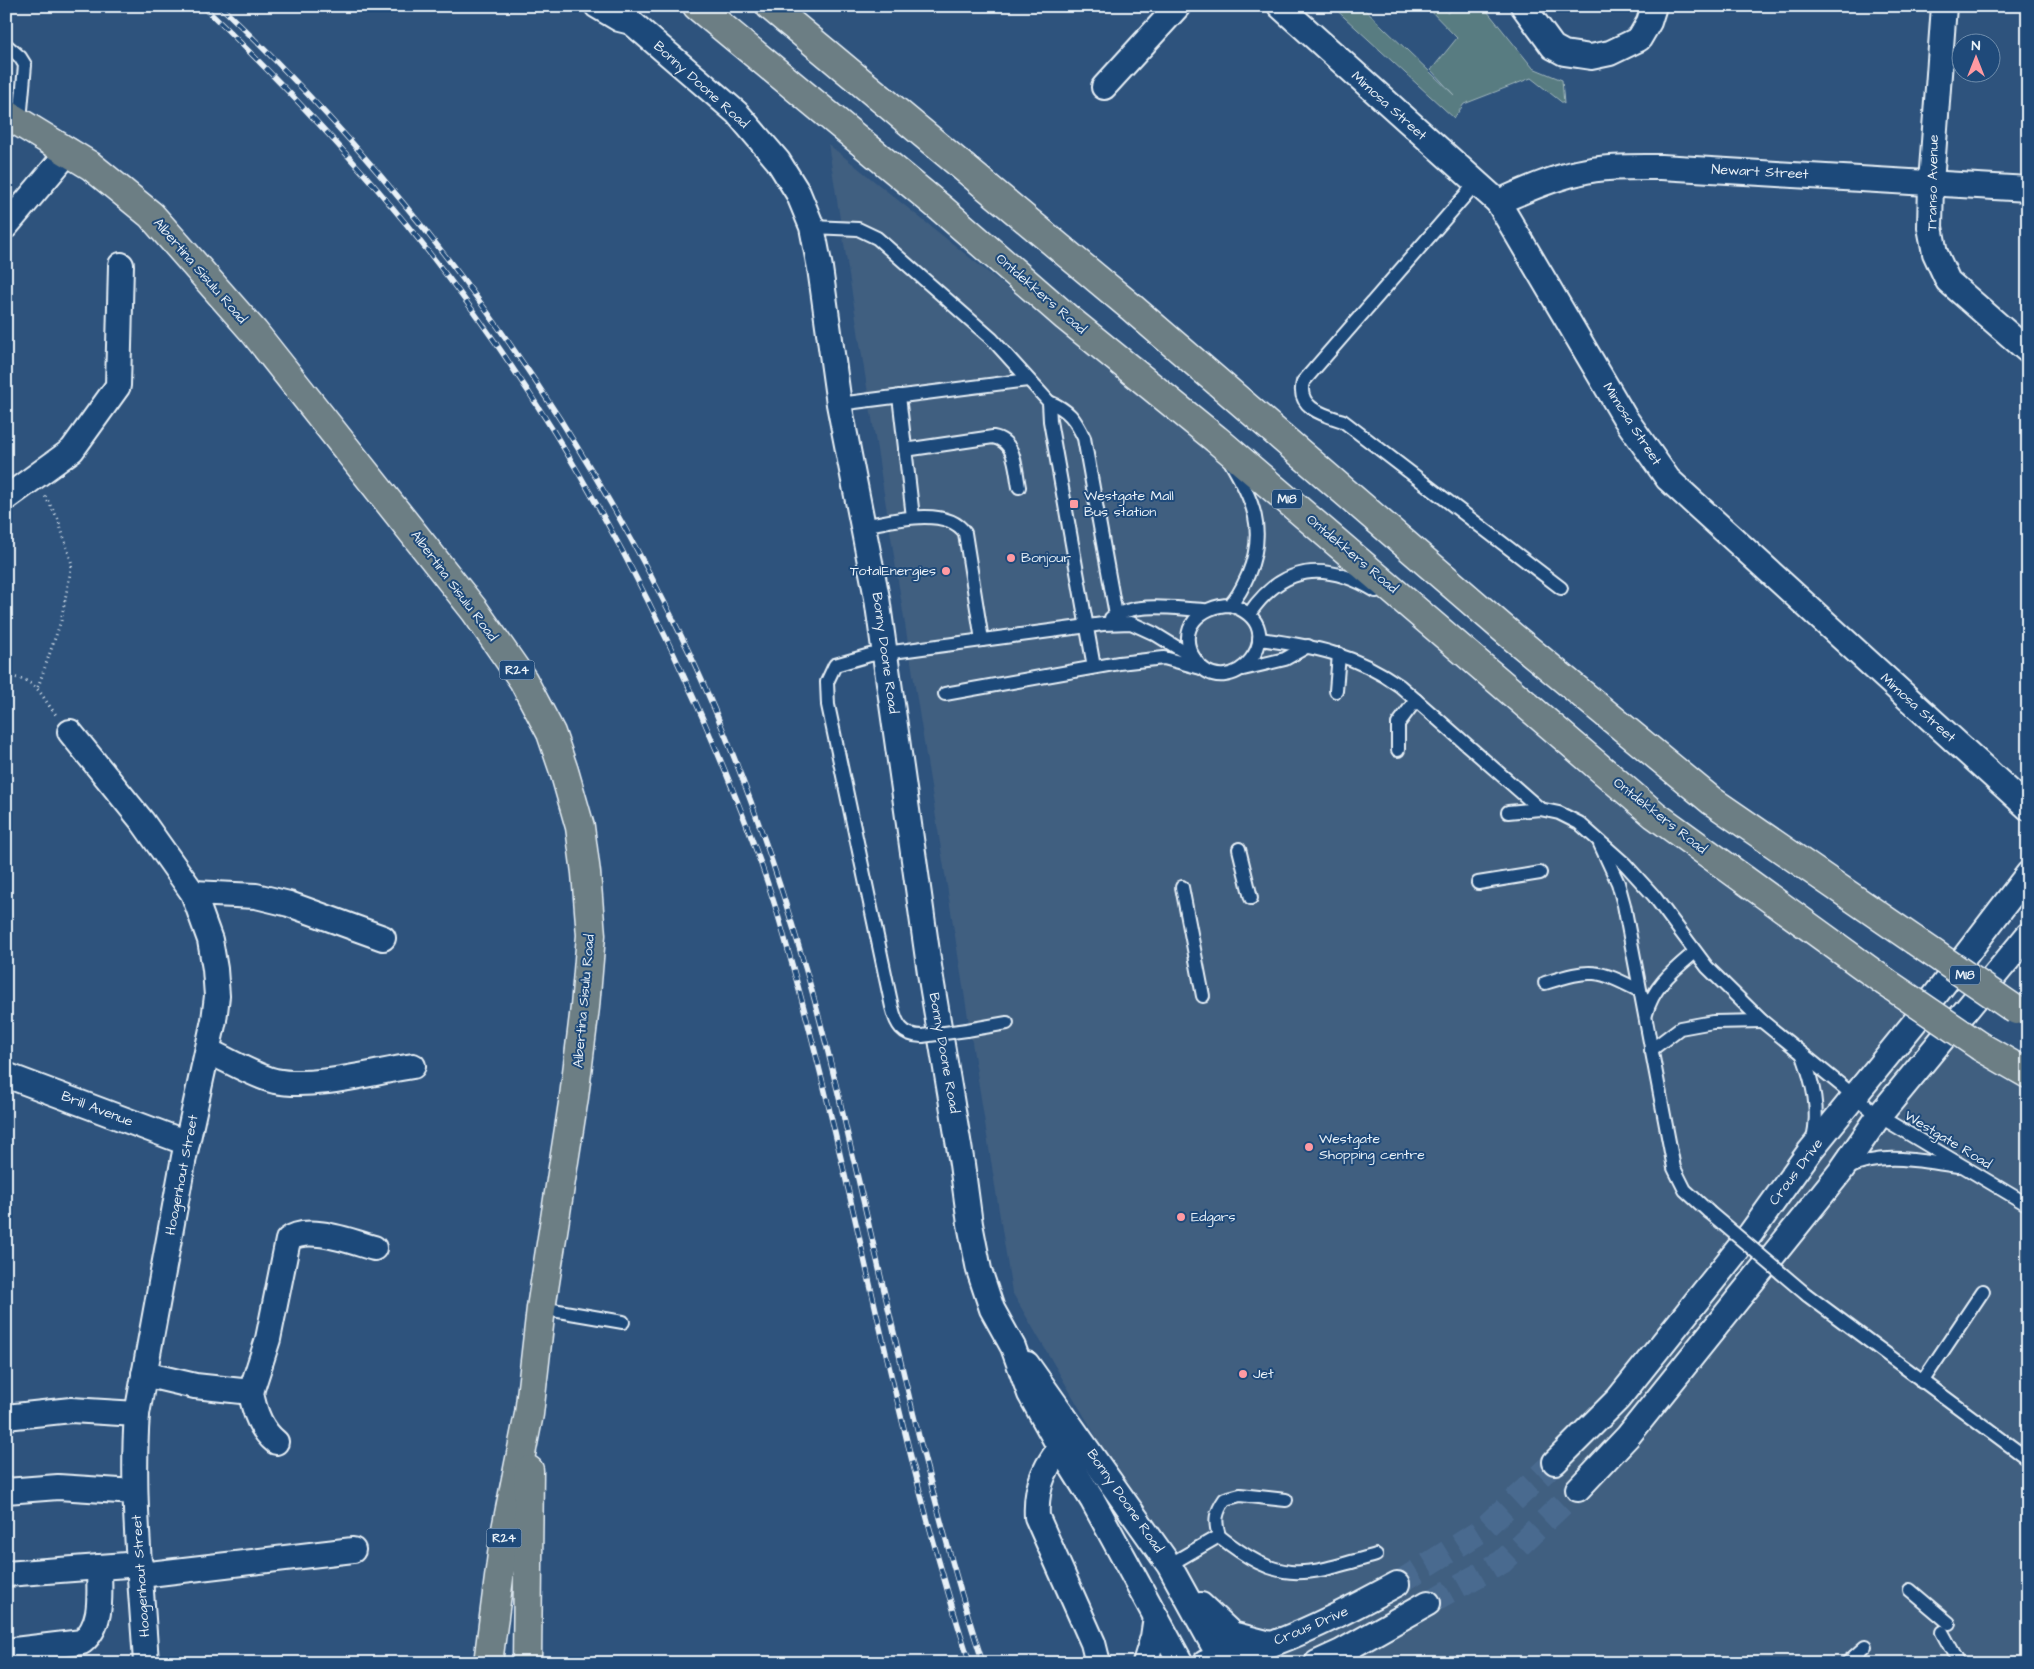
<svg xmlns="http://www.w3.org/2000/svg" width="2034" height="1669" viewBox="0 0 2034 1669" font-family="'Architects Daughter',sans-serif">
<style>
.built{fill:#3f5e80}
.green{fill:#587c81;stroke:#a0b6bc}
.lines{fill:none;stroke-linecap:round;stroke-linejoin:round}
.street-tunnel{stroke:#4a6b8f;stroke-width:24;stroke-dasharray:24 12;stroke-linecap:butt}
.lane-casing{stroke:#e8f1f8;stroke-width:16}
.street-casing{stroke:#e8f1f8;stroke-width:28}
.primary-casing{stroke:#e8f1f8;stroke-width:31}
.path{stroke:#e8f1f8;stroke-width:3;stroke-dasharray:1 4;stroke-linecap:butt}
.lane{stroke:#1f4a7a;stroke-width:12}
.street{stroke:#1f4a7a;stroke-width:24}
.primary{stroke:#6c7e84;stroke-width:28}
.rail-casing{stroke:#e8f1f8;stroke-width:5.5}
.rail{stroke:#1f4a7a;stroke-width:4;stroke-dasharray:11;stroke-linecap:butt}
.lane-bridge-casing{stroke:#e8f1f8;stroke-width:16;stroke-linecap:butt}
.primary-bridge-casing{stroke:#e8f1f8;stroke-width:31;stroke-linecap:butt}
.lane-bridge{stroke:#1f4a7a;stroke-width:12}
.primary-bridge{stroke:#6c7e84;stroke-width:28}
.poi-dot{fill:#ff9aa2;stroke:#1f4a7a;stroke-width:2}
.labels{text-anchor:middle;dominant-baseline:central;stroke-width:4;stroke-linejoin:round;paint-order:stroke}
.shield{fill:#1f4a7a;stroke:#acbfd2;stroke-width:1}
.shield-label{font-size:12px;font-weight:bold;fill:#e8f1f8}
.street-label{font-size:14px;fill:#e8f1f8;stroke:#1f4a7a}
.poi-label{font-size:14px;fill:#e8f1f8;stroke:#1f4a7a;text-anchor:start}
</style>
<rect width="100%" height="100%" fill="#2e537d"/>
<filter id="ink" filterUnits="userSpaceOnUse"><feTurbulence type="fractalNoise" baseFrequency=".02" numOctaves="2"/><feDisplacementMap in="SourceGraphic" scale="10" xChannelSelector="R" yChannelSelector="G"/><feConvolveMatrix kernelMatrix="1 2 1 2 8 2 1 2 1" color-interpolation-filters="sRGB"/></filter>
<g filter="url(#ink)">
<path class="built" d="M 828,144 L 1916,1015 L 2028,1082 L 2028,1663 L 1219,1663 L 1184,1588 L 1012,1292 Z"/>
<path class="green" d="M 1332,6 L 1361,6 L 1454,95 L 1431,70 L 1457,38 L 1426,6 L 1442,6 L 1447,13 L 1460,6 L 1483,6 L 1533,68 L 1562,80 L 1564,104 L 1531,78 L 1464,104 L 1454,118 Z"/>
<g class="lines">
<g class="street-tunnel">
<path d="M 1397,1584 L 1481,1531 L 1555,1462"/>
<path d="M 1428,1603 L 1502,1562 L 1578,1489"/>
</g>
<g class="lane-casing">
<g id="lane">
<path d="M 6,45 L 20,57 L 25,65 L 20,121"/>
<path d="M 1476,183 L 1303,382 C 1296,408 1324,415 1343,421 L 1561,588"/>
<path d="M 812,227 L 858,229 L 877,238 L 992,339 L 1049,402 L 1050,421 L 1094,667"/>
<path d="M 899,396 L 913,517"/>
<path d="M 1049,402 C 1069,410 1075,419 1084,438 L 1116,615"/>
<path d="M 839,404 L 1028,380"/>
<path d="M 905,450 L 993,437 C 1016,441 1015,467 1019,487"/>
<path d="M 1230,461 C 1253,501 1267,529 1248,575 C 1243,586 1239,596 1230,605 C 1201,605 1176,629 1194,658 C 1227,711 1300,627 1230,605"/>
<path d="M 863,526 C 890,521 947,505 965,533 L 982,640"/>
<path d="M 1249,614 C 1283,564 1325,561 1376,591"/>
<path d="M 1111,618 C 1136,601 1176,609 1204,610"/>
<path d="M 1259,639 C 1313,646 1355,654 1400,686 L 1540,809"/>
<path d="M 1243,669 L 1285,659 L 1308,646"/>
<path d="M 1336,691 L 1339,654"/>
<path d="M 945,694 L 1119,663 L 1164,658 L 1201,668"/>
<path d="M 1398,750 L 1398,724 L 1416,700"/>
<path d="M 1508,812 L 1540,809 L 1559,813 L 1579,823 L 1625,864 L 1654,896 L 1707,967 L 1762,1021 L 1879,1116 L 2028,1205"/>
<path d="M 1600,844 L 1618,883 L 1624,905 L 1674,1168 L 1685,1190 L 1709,1212"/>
<path d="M 1239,849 L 1251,898"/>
<path d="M 1478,883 L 1540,873"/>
<path d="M 1182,887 L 1203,996"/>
<path d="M 1545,983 C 1592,968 1597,969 1640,991"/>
<path d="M 1646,1014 C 1653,986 1674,970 1695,952"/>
<path d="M 967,1030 L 1007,1023"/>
<path d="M 922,1036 C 902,1036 896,1024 892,1007 L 828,705 L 827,682 L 835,665 L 870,655 L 1103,624 L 1131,623 L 1155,634 L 1194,658"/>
<path d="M 1651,1050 L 1680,1028 L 1713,1022 L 1762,1021"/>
<path d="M 1803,1055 C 1813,1084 1820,1109 1813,1139"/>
<path d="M 1846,1169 C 1882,1151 1920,1161 1958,1166"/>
<path d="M 1807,1295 L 2028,1459"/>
<path d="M 541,1308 L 623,1322"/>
<path d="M 1922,1382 L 1983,1291"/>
<path d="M 1219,1536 C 1214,1520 1216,1512 1225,1499 L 1240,1495 L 1286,1500"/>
<path d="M 1169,1565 L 1219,1536 C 1282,1586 1303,1576 1376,1555"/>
<path d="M 1910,1590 L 1949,1623"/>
<path d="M 1942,1632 L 1959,1663"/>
<path d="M 1847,1663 L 1865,1647"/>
</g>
</g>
<g class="street-casing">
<g id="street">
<path d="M 597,6 L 619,19 L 631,22"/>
<path d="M 623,6 L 631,22 L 737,113 L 778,161 L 798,193 L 812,227 L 820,268 L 839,404 L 877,598 L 930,973 L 962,1164 L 970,1224 L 979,1270 L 992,1309 L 1013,1347 L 1030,1394 L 1060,1448 L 1093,1501 L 1181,1663"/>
<path d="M 1280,6 L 1498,202 L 1625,418 L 1668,479 L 2028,808"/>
<path d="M 1523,6 L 1553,47 L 1564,53 L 1591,57 L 1610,53 L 1639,39 L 1649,22 L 1654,6"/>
<path d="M 1944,6 L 1931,183 L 1930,227 L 1935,253 L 1948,281 L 2028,351"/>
<path d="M 1104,87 L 1178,6"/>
<path d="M 1498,202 C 1524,191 1550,179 1577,173 C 1605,166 1633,167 1661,167 L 2028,189"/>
<path d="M 6,226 L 69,151"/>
<path d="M 6,498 L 72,450 L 118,386 L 121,265"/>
<path d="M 70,732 L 142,821 L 193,893 L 210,940 L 215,969 L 217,996 L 214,1020 L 184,1157 L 137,1414 C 131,1496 141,1580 146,1663"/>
<path d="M 193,893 L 256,896 L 289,904 L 383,938"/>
<path d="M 208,1051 C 228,1060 254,1076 275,1081 C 314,1089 373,1072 413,1066"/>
<path d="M 6,1075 L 187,1143"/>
<path d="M 1027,1364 L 1169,1565 L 1223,1663"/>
<path d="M 144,1374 L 195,1386 L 251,1392 L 268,1339 L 288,1240 C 307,1224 352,1242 374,1248"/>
<path d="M 251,1392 C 254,1411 261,1430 276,1442"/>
<path d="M 6,1417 L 71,1410 L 137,1414"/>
<path d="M 1069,1439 C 1046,1462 1035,1485 1037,1517 L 1093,1643 L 1098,1663"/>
<path d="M 1555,1462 L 1618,1399 L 1751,1233 L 1810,1151 L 1914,1023 L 2028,874"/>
<path d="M 1578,1489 L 1628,1436 L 1840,1172 L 1879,1116 L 2028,935"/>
<path d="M 6,1491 L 58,1487 L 135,1492"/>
<path d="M 6,1574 L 140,1564"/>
<path d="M 141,1575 L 353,1550"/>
<path d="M 1201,1605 L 1232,1634 L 1267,1643"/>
<path d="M 6,1651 L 82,1642 C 104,1624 99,1593 99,1567"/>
<path d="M 1145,1663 L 1153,1637 L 1156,1617"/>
<path d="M 1205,1663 C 1226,1653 1249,1652 1272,1644 C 1315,1628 1356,1606 1397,1584"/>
<path d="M 1317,1663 L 1341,1652 L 1428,1603"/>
</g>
</g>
<g class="primary-casing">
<g id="primary">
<path d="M 697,6 L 943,210 L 1066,317 L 1216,439 L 1655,815 L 1884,981"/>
<path d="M 770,6 L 1131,307 L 1513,637 L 1712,801 L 1914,940"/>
<path d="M 6,114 L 91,166 L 151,215 L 254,332 L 475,611 L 523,680 L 551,733 L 564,771 L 580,827 L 586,873 L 591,935 L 585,1007 L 574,1097 L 541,1308 L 529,1414 L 504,1539 L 488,1663"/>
<path d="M 1981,1047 L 2028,1074"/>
<path d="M 527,1663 L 529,1470"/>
</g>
</g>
<g class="path">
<path d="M 6,676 C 40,680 38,693 57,716"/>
<path d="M 38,687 L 61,621 L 72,564 L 58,519 L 45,496"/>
</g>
<use href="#lane" class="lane"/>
<use href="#street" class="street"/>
<use href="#primary" class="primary"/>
<g class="rail-casing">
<g id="rail">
<path d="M 203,6 C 264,65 322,125 377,189 C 509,343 614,517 696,703 C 726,771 755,841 777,912 C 851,1160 889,1417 970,1663"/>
<path d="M 220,6 C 414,190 574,411 689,652 C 736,753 774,860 805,967 C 824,1030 838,1093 853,1157 C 893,1326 929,1498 983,1663"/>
</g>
</g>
<use href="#rail" class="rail"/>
<g class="lane-bridge-casing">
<g id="lane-bridge">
<path d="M 922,1036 L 967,1030"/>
<path d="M 1709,1212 L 1807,1295"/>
</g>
</g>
<g class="primary-bridge-casing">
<g id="primary-bridge">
<path d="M 1914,940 L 2016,1010"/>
<path d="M 1884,981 L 1981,1047"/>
</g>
</g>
<use href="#lane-bridge" class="lane-bridge"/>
<use href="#primary-bridge" class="primary-bridge"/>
</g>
</g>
<g class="poi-dot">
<rect x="1069" y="499" width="10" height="10" rx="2.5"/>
<circle cx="1011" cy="558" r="5"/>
<circle cx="946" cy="571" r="5"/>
<circle cx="1309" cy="1147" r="5"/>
<circle cx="1181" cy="1217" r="5"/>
<circle cx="1243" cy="1374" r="5"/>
</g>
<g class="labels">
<g class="shield">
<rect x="1272" y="489.5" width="30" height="19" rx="4"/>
<rect x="499.5" y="660.5" width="35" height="19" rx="4"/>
<rect x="1950" y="965.5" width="30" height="19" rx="4"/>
<rect x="486.5" y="1528.5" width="35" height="19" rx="4"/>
</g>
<g class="shield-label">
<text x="1287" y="499">M18</text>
<text x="517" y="670">R24</text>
<text x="1965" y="975">M18</text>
<text x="504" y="1538">R24</text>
</g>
<g class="street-label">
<text transform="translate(701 85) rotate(42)">Bonny Doone Road</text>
<text transform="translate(1389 106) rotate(42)">Mimosa Street</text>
<text transform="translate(1760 172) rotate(3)">Newart Street</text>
<text transform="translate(1933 183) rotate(-89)">Transo Avenue</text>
<text transform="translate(200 271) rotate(49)">Albertina Sisulu Road</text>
<text transform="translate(1041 294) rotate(41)">Ontdekkers Road</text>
<text transform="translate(1632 424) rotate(57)">Mimosa Street</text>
<text transform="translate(1352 554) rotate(40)">Ontdekkers Road</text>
<text transform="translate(454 586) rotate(53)">Albertina Sisulu Road</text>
<text transform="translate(885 653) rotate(82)">Bonny Doone Road</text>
<text transform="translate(1918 708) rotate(42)">Mimosa Street</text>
<text transform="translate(1660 816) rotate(38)">Ontdekkers Road</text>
<text transform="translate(584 1001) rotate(-85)">Albertina Sisulu Road</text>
<text transform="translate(944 1053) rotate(80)">Bonny Doone Road</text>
<text transform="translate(97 1109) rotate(21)">Brill Avenue</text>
<text transform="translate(1948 1140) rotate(31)">Westgate Road</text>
<text transform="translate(1796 1172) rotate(-53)">Crous Drive</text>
<text transform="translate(182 1175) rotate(-79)">Hoogenhout Street</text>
<text transform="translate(1125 1501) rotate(55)">Bonny Doone Road</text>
<text transform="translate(141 1576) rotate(-94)">Hoogenhout Street</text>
<text transform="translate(1311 1626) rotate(-23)">Crous Drive</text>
</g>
<g class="poi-label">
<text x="1084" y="496">Westgate Mall<tspan x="1084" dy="16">Bus station</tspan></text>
<text x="1021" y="558">Bonjour</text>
<text x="936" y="571" text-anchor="end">TotalEnergies</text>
<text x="1319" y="1139">Westgate<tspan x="1319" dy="16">Shopping centre</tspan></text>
<text x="1191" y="1217">Edgars</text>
<text x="1253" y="1374">Jet</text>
</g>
</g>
<rect width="2034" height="1669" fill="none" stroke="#1f4a7a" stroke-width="25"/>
<rect x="12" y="12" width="2009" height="1644" fill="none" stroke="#e8f1f8" stroke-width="2" filter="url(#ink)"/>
<g transform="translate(1976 58)"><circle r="24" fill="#1f4a7a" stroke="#6f8dac"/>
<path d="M0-4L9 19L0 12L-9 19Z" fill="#ff9aa2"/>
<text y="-8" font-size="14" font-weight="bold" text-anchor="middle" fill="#e8f1f8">N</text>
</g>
</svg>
